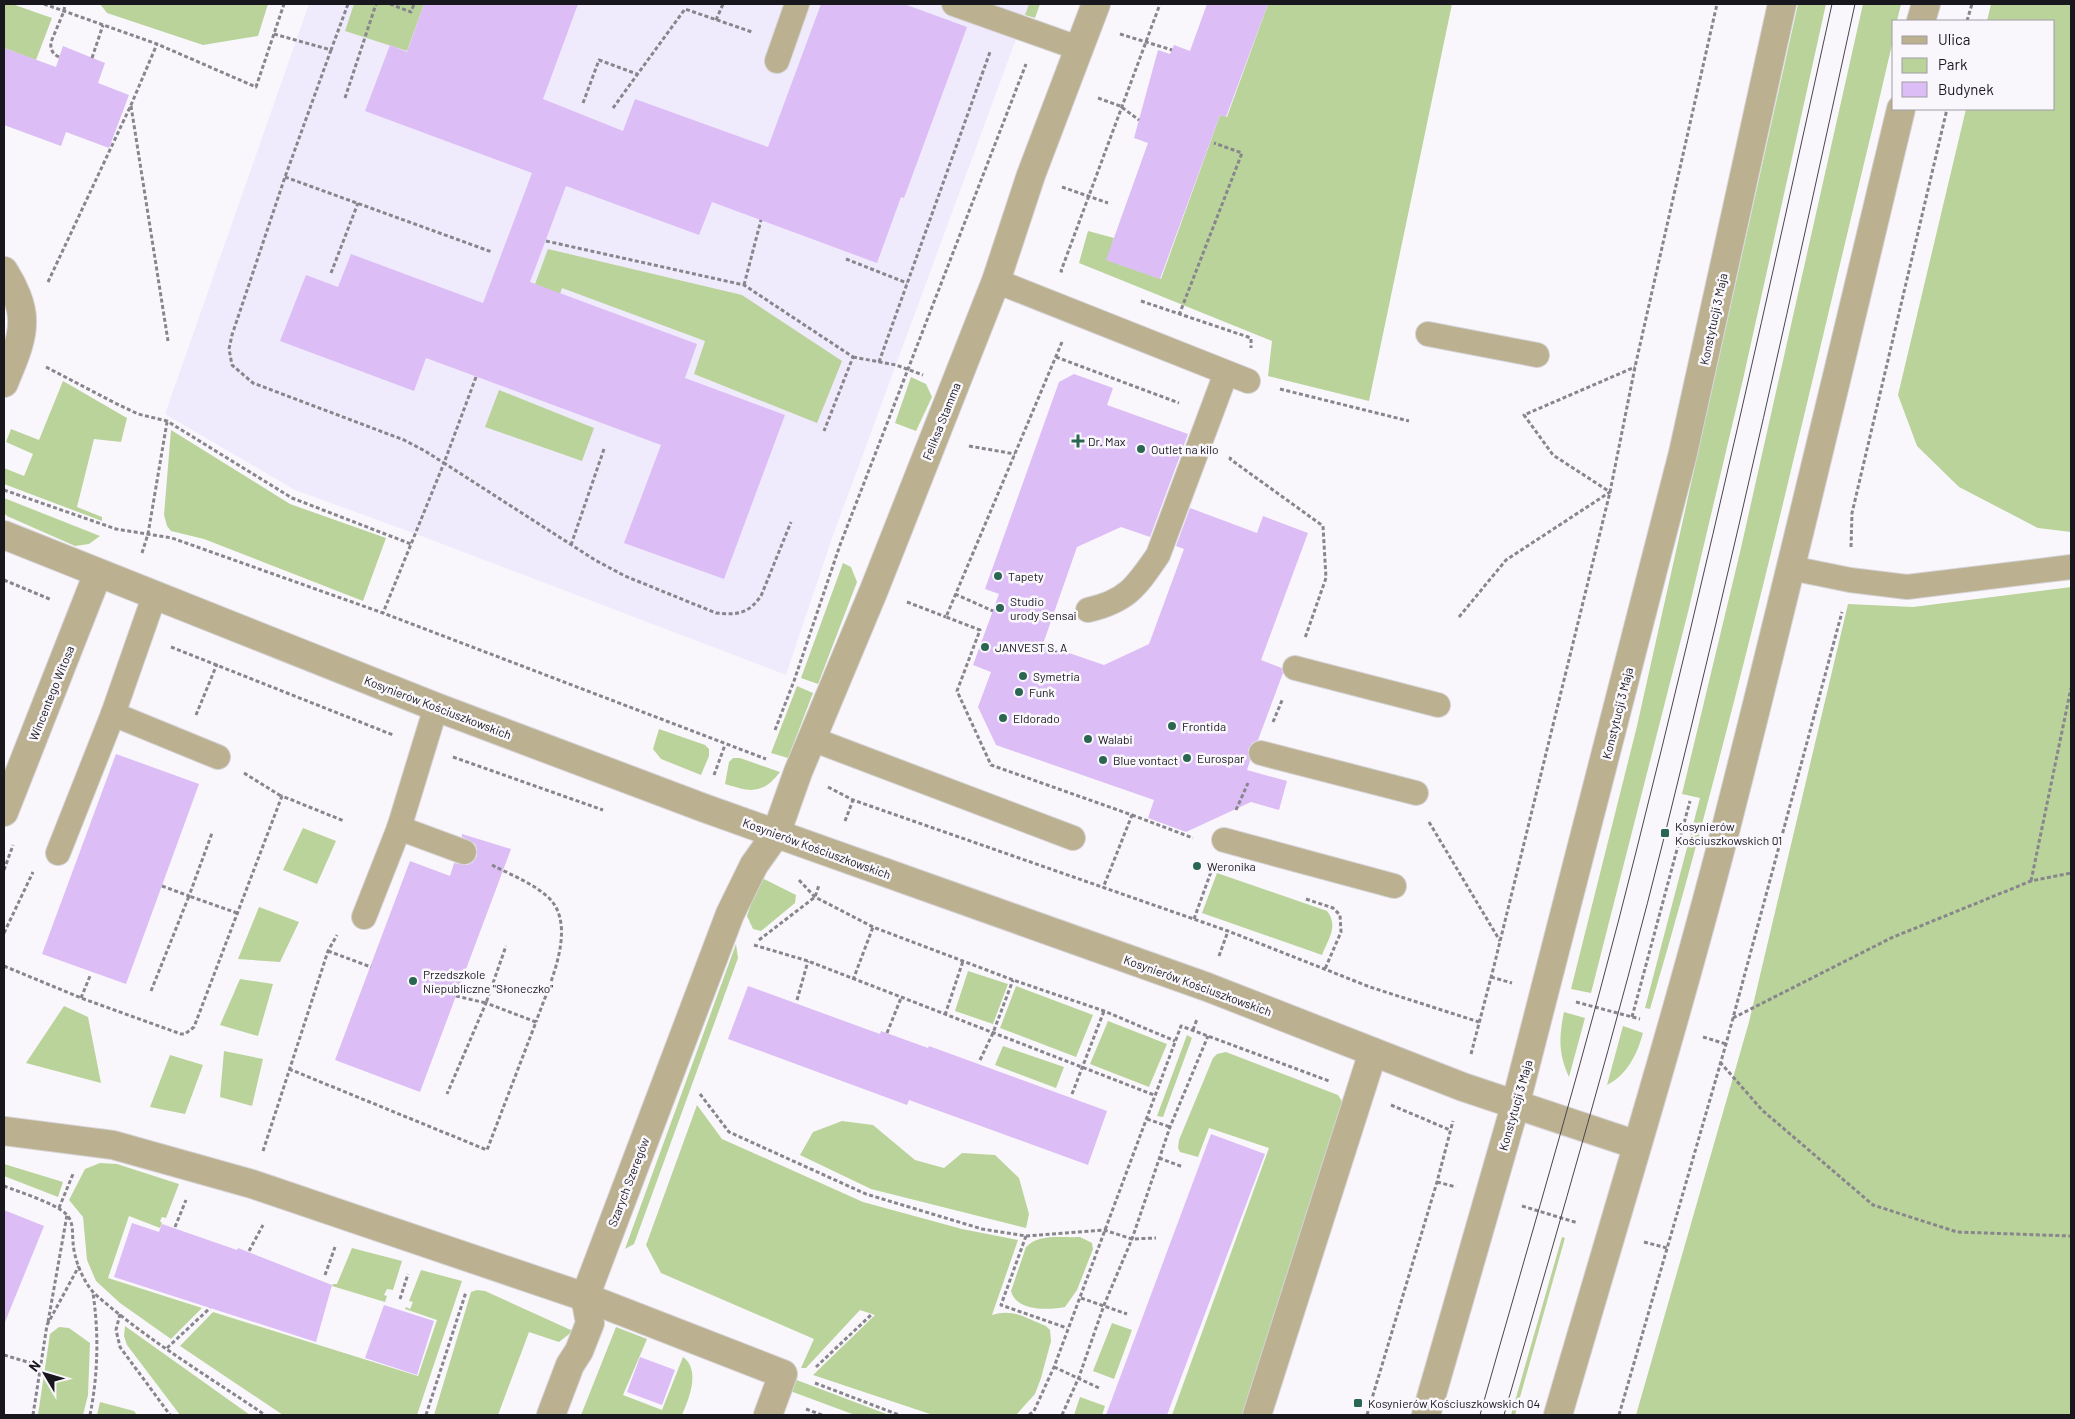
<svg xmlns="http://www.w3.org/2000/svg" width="2075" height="1419" viewBox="0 0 2075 1419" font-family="Barlow,sans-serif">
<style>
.built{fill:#f0ebfc}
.green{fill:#bad39b}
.building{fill:#dcbdf6}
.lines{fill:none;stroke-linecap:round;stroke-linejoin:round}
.service-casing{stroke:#d5d3d8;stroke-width:26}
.minor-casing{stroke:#d5d3d8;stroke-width:30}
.tertiary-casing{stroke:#d5d3d8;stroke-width:30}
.path{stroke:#88868c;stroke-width:3;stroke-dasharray:4 2.5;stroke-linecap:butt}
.service{stroke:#bbb08f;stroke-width:24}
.minor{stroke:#bbb08f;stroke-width:28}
.tertiary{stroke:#bbb08f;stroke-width:28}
.tram{stroke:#48464c;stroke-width:1}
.poi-dot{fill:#2a6651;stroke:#f9f7fc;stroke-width:2}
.labels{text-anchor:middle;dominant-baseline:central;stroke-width:5;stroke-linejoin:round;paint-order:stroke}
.street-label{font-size:12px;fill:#19171e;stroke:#f9f7fc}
.poi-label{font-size:12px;fill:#19171e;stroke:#f9f7fc;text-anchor:start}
</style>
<rect width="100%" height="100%" fill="#f9f7fc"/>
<path class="built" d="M 309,4 L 1029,4 L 831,541 L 786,675 L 416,534 L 295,490 L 165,414 Z"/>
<g class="green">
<path d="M 4,4 L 12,4 L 52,18 L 36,60 L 4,48 Z"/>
<path d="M 100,4 L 268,4 L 258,36 L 203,45 L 107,13 Z"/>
<path d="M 354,4 L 424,4 L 407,51 L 345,31 Z"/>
<path d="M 1029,4 L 1040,4 L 1035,18 L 1025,15 Z"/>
<path d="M 1268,4 L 1452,4 L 1369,401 L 1268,376 L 1272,341 L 1079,263 L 1088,231 L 1114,238 L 1107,260 L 1161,279 L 1220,115 L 1227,117 Z"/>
<path d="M 1798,4 L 1826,4 L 1744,375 L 1689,608 L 1591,993 L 1571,989 L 1637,726 Z"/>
<path d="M 1863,4 L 1901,4 L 1897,21 L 1894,21 L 1894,36 L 1873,126 C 1802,421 1736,718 1650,1009 L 1645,1008 L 1700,798 L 1682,794 L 1741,548 Z"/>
<path d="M 1991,4 L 2071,4 L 2071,532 L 2038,528 L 1959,487 L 1917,446 L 1898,395 L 1966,109 L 2054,109 L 2054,21 L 1987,21 Z"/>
<path d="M 548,249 L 742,295 L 842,361 L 817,423 L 694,374 L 705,341 L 562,288 L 550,323 L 524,314 Z"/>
<path d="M 911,377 L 926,384 L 932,397 L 916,431 L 895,423 Z"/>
<path d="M 63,381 L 127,418 L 121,442 L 94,439 L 77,507 L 102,517 L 102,521 L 4,484 L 4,468 L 24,476 L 33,454 L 6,442 L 11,429 L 39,440 Z"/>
<path d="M 499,390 L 594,428 L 582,461 L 485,427 Z"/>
<path d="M 171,430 L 290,504 L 386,538 L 363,601 L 204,539 L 171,531 L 167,526 L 164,515 Z"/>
<path d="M 4,498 L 100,536 L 89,544 L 75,546 L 7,516 L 4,513 Z"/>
<path d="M 843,563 L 851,567 L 857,582 L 818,684 L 801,678 Z"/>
<path d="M 2071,587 L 2071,1415 L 1636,1415 L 1749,1022 L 1848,604 L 1913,607 Z"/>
<path d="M 797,686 L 813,693 L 788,758 L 771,753 Z"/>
<path d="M 659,729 L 705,745 L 709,749 L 709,756 L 701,775 L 661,759 L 653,749 Z"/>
<path d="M 733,758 L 740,758 L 780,772 C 762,795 751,792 725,784 L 729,762 Z"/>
<path d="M 303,828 L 336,841 L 317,884 L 283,870 Z"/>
<path d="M 1217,873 L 1327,911 C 1339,926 1328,939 1322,955 L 1202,913 Z"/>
<path d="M 760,877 L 796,895 L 795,903 L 761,931 L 753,929 L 747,916 Z"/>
<path d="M 259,907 L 299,922 L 280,962 L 238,959 Z"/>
<path d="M 736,944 L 738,958 L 634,1244 L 625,1249 Z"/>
<path d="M 968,971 L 1008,984 L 993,1024 L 955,1011 Z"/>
<path d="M 240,979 L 273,984 L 258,1036 L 220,1025 Z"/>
<path d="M 1016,986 L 1093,1015 L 1076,1057 L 1000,1028 Z"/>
<path d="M 64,1006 L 88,1017 L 101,1083 L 26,1063 Z"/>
<path d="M 1564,1012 L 1585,1018 L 1569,1077 C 1558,1054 1559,1036 1564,1012 Z"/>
<path d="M 1108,1021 L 1167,1044 L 1149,1087 L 1090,1064 Z"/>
<path d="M 1623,1026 L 1643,1033 C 1637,1054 1628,1074 1607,1085 Z"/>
<path d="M 1187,1035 L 1192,1038 L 1163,1117 L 1157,1116 Z"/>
<path d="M 1003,1046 L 1064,1067 L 1056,1088 L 995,1065 Z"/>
<path d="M 224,1051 L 263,1059 L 252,1106 L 220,1097 Z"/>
<path d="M 1226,1052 L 1338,1095 L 1343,1103 L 1247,1415 L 1172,1415 L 1269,1148 L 1209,1128 L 1198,1157 L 1180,1152 L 1178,1148 L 1179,1140 L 1213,1058 L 1217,1054 Z"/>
<path d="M 170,1055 L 203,1065 L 185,1114 L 150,1107 Z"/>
<path d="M 697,1105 L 722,1139 L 863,1202 L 962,1229 L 1018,1240 L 992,1315 C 1013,1308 1026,1318 1046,1326 L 1050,1330 L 1051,1341 L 1041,1378 L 1035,1394 L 1016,1415 L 933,1415 L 813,1375 L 875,1315 L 860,1310 L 806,1368 L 801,1368 L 814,1339 L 661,1273 L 646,1245 Z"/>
<path d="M 842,1121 L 873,1125 L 915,1160 L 944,1168 L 962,1153 L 995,1155 L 1019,1178 L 1029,1214 L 1026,1228 L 871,1189 L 800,1155 L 813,1132 Z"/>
<path d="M 100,1163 L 117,1164 L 179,1184 L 166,1218 L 162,1217 L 160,1221 L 162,1223 L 160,1228 L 129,1216 L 108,1278 L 202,1308 L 171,1339 L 120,1303 L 96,1281 L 87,1260 L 83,1217 L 69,1200 L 85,1169 Z"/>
<path d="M 4,1164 L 63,1182 L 58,1197 L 4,1176 Z"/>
<path d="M 1080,1237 L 1092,1243 L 1093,1249 L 1077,1290 L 1065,1307 C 1050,1310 1016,1312 1011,1291 L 1026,1247 C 1039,1233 1061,1238 1080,1237 Z"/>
<path d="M 1562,1237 L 1565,1238 L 1515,1415 L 1511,1415 Z"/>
<path d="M 352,1248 L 402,1261 L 393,1290 L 387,1289 L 384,1295 L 387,1296 L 385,1302 L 332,1286 L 333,1284 L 337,1284 Z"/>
<path d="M 421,1270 L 462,1281 L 417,1415 L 283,1415 L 180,1346 L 213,1312 L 418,1376 L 437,1320 L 405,1309 L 406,1307 L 410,1309 L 413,1302 L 409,1301 Z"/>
<path d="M 477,1290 L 485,1291 L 573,1331 L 559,1342 L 529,1332 L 498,1415 L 434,1415 L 471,1292 Z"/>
<path d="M 1112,1323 L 1132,1330 L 1114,1379 L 1093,1371 Z"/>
<path d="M 125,1326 L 250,1415 L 180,1415 L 127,1345 L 124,1336 Z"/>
<path d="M 59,1327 L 69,1328 L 90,1343 L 88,1395 L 83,1415 L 38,1415 L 50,1334 Z"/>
<path d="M 616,1327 L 647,1339 L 623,1395 L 662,1410 L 683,1357 C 701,1370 689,1399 682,1415 L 581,1415 Z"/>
<path d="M 794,1379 L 889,1415 L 855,1415 L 790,1391 Z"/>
<path d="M 1080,1397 L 1105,1406 L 1102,1415 L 1074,1415 Z"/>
<path d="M 100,1402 L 134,1411 L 137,1415 L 97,1415 Z"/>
</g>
<g class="building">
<path d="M 424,4 L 578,4 L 543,99 L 623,131 L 635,99 L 768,147 L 821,4 L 904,4 L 967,27 L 904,198 L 901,197 L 877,263 L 712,202 L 699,235 L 566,186 L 530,282 L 697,344 L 685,378 L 785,415 L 724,579 L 624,543 L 661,445 L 426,358 L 414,391 L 280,341 L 306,275 L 338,287 L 351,254 L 483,303 L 532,173 L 365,111 L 390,45 L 407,52 Z"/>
<path d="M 1207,4 L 1268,4 L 1226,117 L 1220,115 L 1160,279 L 1106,260 L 1148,143 L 1134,138 L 1158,50 L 1170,54 L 1174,45 L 1190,51 Z"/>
<path d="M 63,46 L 105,63 L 98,83 L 129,95 L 109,148 L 66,132 L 61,146 L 4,125 L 4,48 L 56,67 Z"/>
<path d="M 1074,374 L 1113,388 L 1107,405 L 1188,434 L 1150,537 L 1121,527 L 1077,547 L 1043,644 L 1104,665 L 1149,644 L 1184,549 L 1176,546 L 1190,508 L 1257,533 L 1263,516 L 1308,533 L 1261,660 L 1282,668 L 1283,673 L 1258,740 L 1252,743 L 1248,750 L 1250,761 L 1247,770 L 1287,781 L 1279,810 L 1251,802 L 1186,832 L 1148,818 L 1154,800 L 996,745 L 978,707 L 991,672 L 973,665 L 999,594 L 985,589 L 1059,382 Z"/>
<path d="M 116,754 L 199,784 L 126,984 L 42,954 Z"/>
<path d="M 462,834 L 511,849 L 420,1092 L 335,1060 L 410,861 L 450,876 L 454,863 L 467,865 L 473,862 L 477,856 L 477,849 L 475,844 L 462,837 Z"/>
<path d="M 748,986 L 880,1034 L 881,1031 L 928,1048 L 929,1046 L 1107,1111 L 1088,1165 L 909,1100 L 907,1105 L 728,1039 Z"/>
<path d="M 1211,1134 L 1265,1154 L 1167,1415 L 1106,1415 Z"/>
<path d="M 4,1210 L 44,1226 L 5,1322 L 4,1322 Z"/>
<path d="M 132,1223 L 159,1232 L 162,1224 L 237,1250 L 238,1248 L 332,1285 L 316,1342 L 114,1277 Z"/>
<path d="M 384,1305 L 434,1321 L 417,1375 L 365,1358 Z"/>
<path d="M 640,1357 L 675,1370 L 662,1405 L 627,1392 Z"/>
</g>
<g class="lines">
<g class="service-casing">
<g id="service">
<path d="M 954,4 L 1078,48"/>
<path d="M 777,61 L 797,4"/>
<path d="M 996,281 L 1248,381"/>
<path d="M 1428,334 L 1537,355"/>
<path d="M 1791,568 L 1850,580 L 1907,587 L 2071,567"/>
<path d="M 1088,610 C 1127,601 1136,587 1158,555 L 1226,373"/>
<path d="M 1295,668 L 1438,705"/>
<path d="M 113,714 L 218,757"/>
<path d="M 812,739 L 1073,838"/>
<path d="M 1261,753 L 1416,793"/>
<path d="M 399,828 L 464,852"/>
<path d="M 1224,840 L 1394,886"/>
<path d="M 58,853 L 113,714 L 155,594"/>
<path d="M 364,917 L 399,828 L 436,707"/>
</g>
</g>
<g class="minor-casing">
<g id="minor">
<path d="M 4,271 C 13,285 23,306 22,323 C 22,343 11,365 4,383"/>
<path d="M 4,535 L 436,707 L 704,808 L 1207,987 L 1463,1087 L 1637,1145"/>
<path d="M 4,812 L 98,573"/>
<path d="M 4,1131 L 113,1145 L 252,1184 L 585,1297 L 783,1374 L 768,1415"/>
<path d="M 585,1297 L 730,914 L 754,865 L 776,834 L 798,772 L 874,590 L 996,281 L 1031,175 L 1096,4"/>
<path d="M 551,1415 L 570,1365 L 579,1351 L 590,1323 L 585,1297"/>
<path d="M 1257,1415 L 1373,1052"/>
</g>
</g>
<g class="tertiary-casing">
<g id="tertiary">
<path d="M 1921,21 L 1926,4"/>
<path d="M 1426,1415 L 1515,1106 L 1683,453 L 1782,4"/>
<path d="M 1558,1415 C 1613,1226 1671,1038 1721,847 C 1784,602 1842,355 1901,109"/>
</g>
</g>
<g class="path">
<path d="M 44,4 L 157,44 L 256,87 L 284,4"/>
<path d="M 390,4 L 411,12 L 414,4"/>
<path d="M 716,20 L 723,4"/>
<path d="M 1967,21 L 1972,4"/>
<path d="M 274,34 L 331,50 L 348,4"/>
<path d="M 1120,34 L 1172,50"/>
<path d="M 331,50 L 285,177 L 232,335 L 229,349 L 232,365 L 253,383 L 404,440 L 425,451 L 444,463 L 383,613"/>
<path d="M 59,57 C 53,54 50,50 51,42 L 64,11 L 65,4"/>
<path d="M 92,58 L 103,25"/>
<path d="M 345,98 L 376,4"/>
<path d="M 1098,98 L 1120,106 L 1139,120"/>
<path d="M 583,103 L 599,60 L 637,74"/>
<path d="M 131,106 L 168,341"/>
<path d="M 613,108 L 685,9 L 752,32"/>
<path d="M 285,177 L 492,252"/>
<path d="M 1062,187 L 1108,203"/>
<path d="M 546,241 L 744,285 L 853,357 L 824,431"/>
<path d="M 846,259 L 907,283"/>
<path d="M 1063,271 L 1061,271 L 1160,4"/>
<path d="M 331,273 L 358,203"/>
<path d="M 48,282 L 131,105 L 157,44"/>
<path d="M 744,285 L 761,220"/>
<path d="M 1141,301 L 1251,338 L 1251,348"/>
<path d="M 1179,315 L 1242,153 L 1214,143"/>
<path d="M 1062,342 L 946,617 L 980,630 L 957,691 L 991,765 L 1132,815 L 1103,888"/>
<path d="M 853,357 L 896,365 L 923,375"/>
<path d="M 1056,357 L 1179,403"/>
<path d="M 879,362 L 990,52"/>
<path d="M 46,367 L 115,403 L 138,414 L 167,421 L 292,498 L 411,544"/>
<path d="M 476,377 L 444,463 L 595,560 L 625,576 L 716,613 C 738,615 748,614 761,596 L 791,522"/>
<path d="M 1280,389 L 1409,421"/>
<path d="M 969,446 L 1015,454"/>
<path d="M 1231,457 L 1230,459 L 1323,526 L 1326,578 L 1305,638"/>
<path d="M 4,490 L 116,529 L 172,538 L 383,613 L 766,759"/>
<path d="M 571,545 L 604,449"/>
<path d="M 1851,547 L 1852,513 L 1947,109"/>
<path d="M 142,553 L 148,534 L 167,422"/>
<path d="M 4,580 L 52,600"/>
<path d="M 955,594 L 993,611"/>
<path d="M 907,602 L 946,617"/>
<path d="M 1459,617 L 1506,560 L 1610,492 L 1553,455 L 1524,415 L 1635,367"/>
<path d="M 171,647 L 393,735"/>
<path d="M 196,715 L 217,664"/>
<path d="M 1273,722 L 1283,698"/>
<path d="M 775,730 L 794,681 L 840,545 L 1026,64"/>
<path d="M 453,757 L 603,810"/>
<path d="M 244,773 L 281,796"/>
<path d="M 714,775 L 725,745"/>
<path d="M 828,787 L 853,800 L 1228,931 L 1370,987 L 1479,1022"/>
<path d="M 1236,810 L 1248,783"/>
<path d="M 1132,815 L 1193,838"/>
<path d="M 845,821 L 853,800"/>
<path d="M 1429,822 L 1500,941"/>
<path d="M 492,865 C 511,875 533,883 549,898 C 579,928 547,989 536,1022"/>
<path d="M 4,870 L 13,845"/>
<path d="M 799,880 L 815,897 L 873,927 L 1013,980 L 1104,1011 L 1175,1041"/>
<path d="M 2031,881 L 2071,688"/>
<path d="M 162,886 L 189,896 L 212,833"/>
<path d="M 1306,899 L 1333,908 L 1340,915 L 1341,932 L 1325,969"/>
<path d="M 1194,919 L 1212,869"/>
<path d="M 4,933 L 33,872"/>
<path d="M 759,940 L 815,897 L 819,885"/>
<path d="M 754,945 L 808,961 L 1154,1095"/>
<path d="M 328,951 L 371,967"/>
<path d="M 1219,956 L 1228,931"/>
<path d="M 4,966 L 81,998 L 181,1034 L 185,1034 L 194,1027 L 282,796 L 344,821"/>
<path d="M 1491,977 L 1512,983"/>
<path d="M 853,980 L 873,927"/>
<path d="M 151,991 L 189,896 L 237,913"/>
<path d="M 456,996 L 486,1003 L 506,946"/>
<path d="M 81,998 L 90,976"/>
<path d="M 797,1000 L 808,961"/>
<path d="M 1576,1002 L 1640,1019"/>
<path d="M 945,1015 L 963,961"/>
<path d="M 1632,1017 L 1690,801"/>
<path d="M 1733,1018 L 1891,938 L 2031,881 L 2071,873"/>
<path d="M 1193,1030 L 1197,1019"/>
<path d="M 887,1033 L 901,998"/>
<path d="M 1703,1037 L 1726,1044"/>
<path d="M 1471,1054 L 1494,966 L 1610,492 L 1635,367 L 1717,4"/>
<path d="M 980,1060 L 993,1033 L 1013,980"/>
<path d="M 1720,1062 L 1762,1110 L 1873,1205 L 1957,1232 L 2071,1236"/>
<path d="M 289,1069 L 487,1150 L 536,1022 L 486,1003 L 447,1094"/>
<path d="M 700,1094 L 729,1132 L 866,1194 L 982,1229 L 1026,1236 L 1104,1230 L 1132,1239 L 1156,1238"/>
<path d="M 1072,1094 L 1104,1011"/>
<path d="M 1391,1105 L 1450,1130"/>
<path d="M 1147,1119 L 1170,1127"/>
<path d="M 263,1151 L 328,951 L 337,935"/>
<path d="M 1159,1158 L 1183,1167"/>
<path d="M 1437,1182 L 1456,1187"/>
<path d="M 4,1186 C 19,1192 55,1203 66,1214 C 74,1222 72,1232 73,1242 C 74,1259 83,1282 95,1294 C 147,1340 208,1376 265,1415"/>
<path d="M 1522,1206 L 1578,1223"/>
<path d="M 59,1208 L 73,1174"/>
<path d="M 175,1227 L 186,1200"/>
<path d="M 1026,1236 L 1001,1305 L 1067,1328"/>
<path d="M 1644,1242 L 1667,1248"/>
<path d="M 249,1251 L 263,1225"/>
<path d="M 325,1275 L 335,1247"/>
<path d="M 1081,1298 L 1127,1314"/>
<path d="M 400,1299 L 408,1274"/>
<path d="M 120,1314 L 116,1330 L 120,1347 L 170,1415"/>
<path d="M 48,1322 L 67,1215"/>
<path d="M 167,1348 L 210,1308"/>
<path d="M 4,1355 L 41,1366"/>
<path d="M 816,1367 L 872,1314"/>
<path d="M 1054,1367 L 1099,1388"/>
<path d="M 815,1383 L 899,1415"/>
<path d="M 806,1409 L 822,1415"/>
<path d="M 33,1415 L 47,1325 L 79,1266"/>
<path d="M 90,1415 C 98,1375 99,1334 93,1293"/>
<path d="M 426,1415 L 466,1292"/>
<path d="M 1029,1415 L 1034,1411 L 1054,1367 L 1181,1026 L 1329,1081"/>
<path d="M 1062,1415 L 1079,1377 L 1104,1305 L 1132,1239 L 1170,1127 L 1208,1036"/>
<path d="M 1367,1415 L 1437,1182 L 1453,1121"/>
<path d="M 1619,1415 L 1726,1044 L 1842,612"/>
</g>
<use href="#service" class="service"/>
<use href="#minor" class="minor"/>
<use href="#tertiary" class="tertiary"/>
<g class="tram">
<path d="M 1480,1415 C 1533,1228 1589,1041 1636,852 C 1707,570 1770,287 1832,4"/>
<path d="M 1504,1415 C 1560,1221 1617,1027 1666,830 C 1734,556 1795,280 1855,4"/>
</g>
</g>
<g class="poi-dot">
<path d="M1075.5 433.5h5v5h5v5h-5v5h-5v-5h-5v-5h5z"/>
<circle cx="1141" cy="449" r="5"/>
<circle cx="998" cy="576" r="5"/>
<circle cx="1000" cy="608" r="5"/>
<circle cx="985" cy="647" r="5"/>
<circle cx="1023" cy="676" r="5"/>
<circle cx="1019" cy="692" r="5"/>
<circle cx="1003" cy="718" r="5"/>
<circle cx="1172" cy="726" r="5"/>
<circle cx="1088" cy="739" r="5"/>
<circle cx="1187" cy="758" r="5"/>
<circle cx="1103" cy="760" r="5"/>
<rect x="1660" y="828" width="10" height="10" rx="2.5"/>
<circle cx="1197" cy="866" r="5"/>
<circle cx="413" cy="981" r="5"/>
<rect x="1353" y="1398" width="10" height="10" rx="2.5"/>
</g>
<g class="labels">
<g class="street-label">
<text transform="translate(1713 319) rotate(-78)">Konstytucji 3 Maja</text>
<text transform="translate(941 421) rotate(-68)">Feliksa Stamma</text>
<text transform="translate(51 693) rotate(-68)">Wincentego Witosa</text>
<text transform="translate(438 707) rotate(21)">Kosynierów Kościuszkowskich</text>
<text transform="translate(1617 713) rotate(-76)">Konstytucji 3 Maja</text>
<text transform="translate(817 848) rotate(20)">Kosynierów Kościuszkowskich</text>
<text transform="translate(1198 985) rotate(20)">Kosynierów Kościuszkowskich</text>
<text transform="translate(1515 1105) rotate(-74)">Konstytucji 3 Maja</text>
<text transform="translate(628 1182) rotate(-69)">Szarych Szeregów</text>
</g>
<g class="poi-label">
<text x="1088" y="441">Dr. Max</text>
<text x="1151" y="449">Outlet na kilo</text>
<text x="1008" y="576">Tapety</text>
<text x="1010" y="601">Studio<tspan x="1010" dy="14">urody Sensai</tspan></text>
<text x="995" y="647">JANVEST S. A</text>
<text x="1033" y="676">Symetria</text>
<text x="1029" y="692">Funk</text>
<text x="1013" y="718">Eldorado</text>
<text x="1182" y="726">Frontida</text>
<text x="1098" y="739">Walabi</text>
<text x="1197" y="758">Eurospar</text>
<text x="1113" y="760">Blue vontact</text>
<text x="1675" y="826">Kosynierów<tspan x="1675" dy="14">Kościuszkowskich 01</tspan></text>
<text x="1207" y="866">Weronika</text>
<text x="423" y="974">Przedszkole<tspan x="423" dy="14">Niepubliczne "Słoneczko"</tspan></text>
<text x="1368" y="1403">Kosynierów Kościuszkowskich 04</text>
</g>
</g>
<rect width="2075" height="1419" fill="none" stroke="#19171e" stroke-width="10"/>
<rect x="1892" y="20" width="162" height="90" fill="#f9f7fc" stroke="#9f9da3"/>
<rect x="1902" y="36" width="25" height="8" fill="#bbb08f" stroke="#9f9da3"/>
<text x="1938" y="45" font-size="15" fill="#19171e">Ulica</text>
<rect x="1902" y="58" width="25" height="15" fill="#bad39b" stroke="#9f9da3"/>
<text x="1938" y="70" font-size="15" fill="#19171e">Park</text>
<rect x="1902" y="82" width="25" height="15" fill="#dcbdf6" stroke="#9f9da3"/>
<text x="1938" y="95" font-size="15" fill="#19171e">Budynek</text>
<g transform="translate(45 1374) rotate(308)" stroke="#f9f7fc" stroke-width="4" paint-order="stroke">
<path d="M0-4L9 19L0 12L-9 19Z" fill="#19171e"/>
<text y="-8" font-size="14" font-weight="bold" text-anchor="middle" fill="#19171e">N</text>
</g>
</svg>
